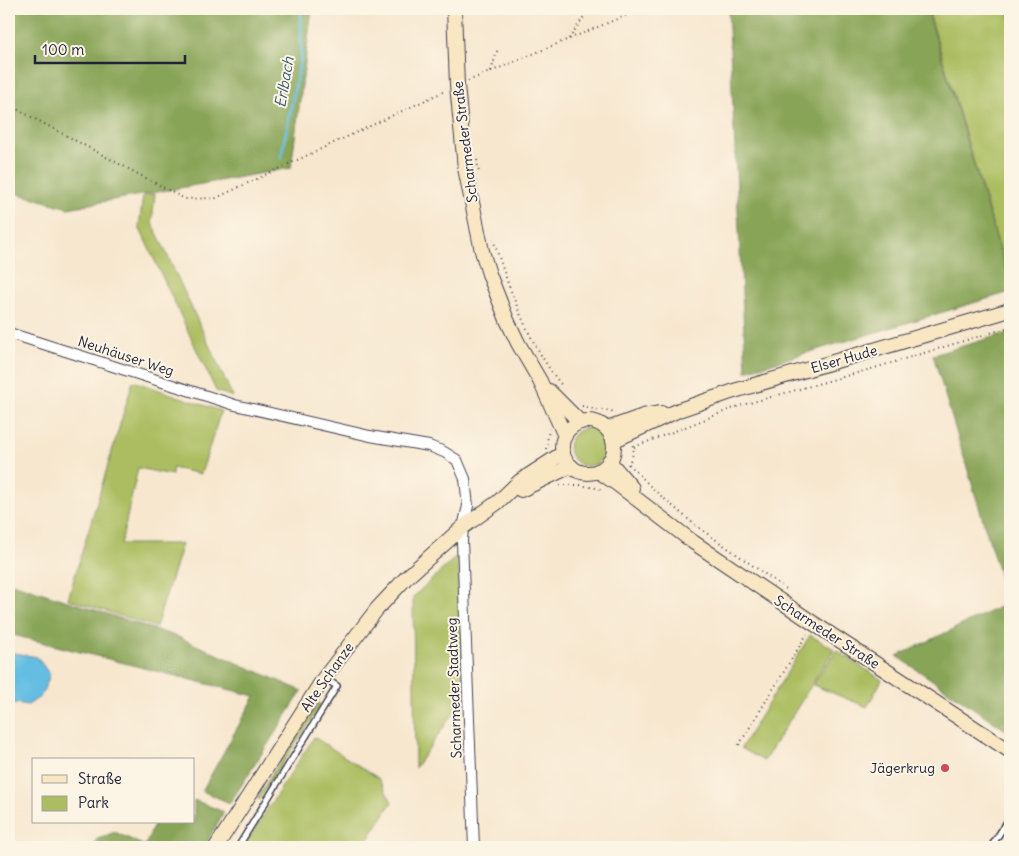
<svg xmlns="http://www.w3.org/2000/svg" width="1019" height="856" viewBox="0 0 1019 856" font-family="Delius,sans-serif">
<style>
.green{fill:#abbd60;stroke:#66704e}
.forest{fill:#88a456;stroke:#556348}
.water{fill:#65bee2;stroke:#44708e}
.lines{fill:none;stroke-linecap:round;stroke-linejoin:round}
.stream{stroke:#65bee2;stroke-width:3}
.lane-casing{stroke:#424051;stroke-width:8}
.street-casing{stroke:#424051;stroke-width:12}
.secondary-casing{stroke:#424051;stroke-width:16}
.path{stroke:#424051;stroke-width:2;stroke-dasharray:1 4;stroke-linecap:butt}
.lane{stroke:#fff;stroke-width:5}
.street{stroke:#fff;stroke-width:10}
.secondary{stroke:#f9e7c3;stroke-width:14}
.poi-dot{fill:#d1495b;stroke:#fcf5e5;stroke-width:2}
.labels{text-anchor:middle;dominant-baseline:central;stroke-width:4;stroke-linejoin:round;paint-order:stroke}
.street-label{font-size:14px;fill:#22223b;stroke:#fcf5e5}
.poi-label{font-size:14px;fill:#22223b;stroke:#fcf5e5;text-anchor:end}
.water-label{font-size:15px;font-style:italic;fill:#395975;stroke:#fcf5e5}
</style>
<rect width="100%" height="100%" fill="#fcf5e5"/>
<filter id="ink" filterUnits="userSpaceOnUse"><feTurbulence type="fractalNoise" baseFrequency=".02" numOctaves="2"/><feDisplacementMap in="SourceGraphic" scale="10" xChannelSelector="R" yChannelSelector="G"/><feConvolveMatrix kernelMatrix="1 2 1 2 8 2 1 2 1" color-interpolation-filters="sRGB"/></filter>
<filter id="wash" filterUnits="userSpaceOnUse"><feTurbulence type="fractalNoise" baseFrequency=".0096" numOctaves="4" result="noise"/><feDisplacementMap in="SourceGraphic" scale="20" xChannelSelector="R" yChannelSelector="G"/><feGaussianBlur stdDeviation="1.12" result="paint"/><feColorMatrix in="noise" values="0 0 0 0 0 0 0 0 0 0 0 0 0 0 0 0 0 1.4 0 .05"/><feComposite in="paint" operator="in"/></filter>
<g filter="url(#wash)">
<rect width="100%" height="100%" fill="#f7e7cf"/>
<g class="green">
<path d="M 928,9 L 1010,9 L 1010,283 Z"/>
<path d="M 155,194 L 152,222 L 233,397 L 216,391 L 139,227 L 143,196 Z"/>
<path d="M 133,381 L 221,411 L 201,474 L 172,468 L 172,475 L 138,468 L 121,544 L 182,544 L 156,627 L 68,599 Z"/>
<circle cx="588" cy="447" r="19"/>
<path d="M 458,555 L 465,697 L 415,768 L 413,597 Z"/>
<path d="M 810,635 L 834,649 L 764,761 L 741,748 Z"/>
<path d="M 836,650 L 882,680 L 867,707 L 813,685 Z"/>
<path d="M 318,703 L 321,705 L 259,800 L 257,798 Z"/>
<path d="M 314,737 L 378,778 L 392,802 L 363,847 L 243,847 Z"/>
</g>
<g class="forest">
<path d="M 9,9 L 312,9 L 291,168 L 68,208 L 9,191 Z"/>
<path d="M 728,9 L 927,9 L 1010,284 L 1010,292 L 746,371 Z"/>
<path d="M 1010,332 L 1010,733 L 897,656 L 1008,603 L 933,355 Z"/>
<path d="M 9,582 L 178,637 L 302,691 L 230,803 L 202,791 L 255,696 L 9,634 Z"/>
<path d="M 194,800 L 224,812 L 204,847 L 93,847 L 97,839 L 115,832 L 145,846 L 155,822 L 194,822 Z"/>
</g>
<path class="water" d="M 9,650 L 14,653 L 37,657 L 50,675 L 41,696 L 28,705 L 9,702 Z"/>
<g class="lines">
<path class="stream" d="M 281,158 L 301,57 L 301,9"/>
</g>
</g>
<g filter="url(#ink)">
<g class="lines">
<g class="lane-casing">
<g id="lane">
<path d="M 238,847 L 337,686 L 324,678"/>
<path d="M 991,847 L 1010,817"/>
</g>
</g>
<g class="street-casing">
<path id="street" d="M 9,333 L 235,405 L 370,436 L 429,446 L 444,452 L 457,460 L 465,479 L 468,506 L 463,527 L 462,541 L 474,847"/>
</g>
<g class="secondary-casing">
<g id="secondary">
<path d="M 454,9 L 457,85 L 465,168 L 482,251 L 489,274 L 507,320 L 518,343 L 540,381 L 565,436"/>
<path d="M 549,391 L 580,422"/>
<circle cx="588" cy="447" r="26"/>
<path d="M 607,429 L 643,416 L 661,413"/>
<path d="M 613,441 L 679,410 L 734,391 L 1010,310"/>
<path d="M 609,461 L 632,488"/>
<path d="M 598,471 L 617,484 L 693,542 L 813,623 L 1010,751"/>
<path d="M 521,490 L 571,466"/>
<path d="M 216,847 L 324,678 L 377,609 L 406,578 L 463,527 L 498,502 L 520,481 L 563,453"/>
</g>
</g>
<g class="path">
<path d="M 569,39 L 589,9"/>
<path d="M 491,71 L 498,48"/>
<path d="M 468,81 L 641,9"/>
<path d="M 9,105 L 185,199 L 216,198 L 445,91"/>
<path d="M 477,160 L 479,173"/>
<path d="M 493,239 C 510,292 528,343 563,387"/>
<path d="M 582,406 L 593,409 L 611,411 L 616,413"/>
<path d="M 634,447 L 739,406 L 871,369 L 1010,327"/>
<path d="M 546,449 L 549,429"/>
<path d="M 629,464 L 653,489 L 695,525 L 789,591"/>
<path d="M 628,465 C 631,459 636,450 632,444"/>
<path d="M 560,485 L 580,485 L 601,489 L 602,488"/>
<path d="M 739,745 L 807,634"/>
</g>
<use href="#lane" class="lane"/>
<use href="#street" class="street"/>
<use href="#secondary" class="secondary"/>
</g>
</g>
<circle class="poi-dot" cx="945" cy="768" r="5"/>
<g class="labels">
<g class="street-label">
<text transform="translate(465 142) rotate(-97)">Scharmeder Straße</text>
<text transform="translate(126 356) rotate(18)">Neuhäuser Weg</text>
<text transform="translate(844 359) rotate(-16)">Elser Hude</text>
<text transform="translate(827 632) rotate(33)">Scharmeder Straße</text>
<text transform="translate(327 677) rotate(-55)">Alte Schanze</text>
<text transform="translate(454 688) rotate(-92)">Scharmeder Stadtweg</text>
</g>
<g class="poi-label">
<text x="935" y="768">Jägerkrug</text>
</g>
<g class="water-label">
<text transform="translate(284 82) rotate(-80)">Erlbach</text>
</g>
</g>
<rect width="1019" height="856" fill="none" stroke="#fcf5e5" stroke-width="30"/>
<rect x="32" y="758" width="162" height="65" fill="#fcf5e5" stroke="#a5a1a1"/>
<rect x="42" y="775" width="25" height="8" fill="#f9e7c3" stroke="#a5a1a1"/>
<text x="78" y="784" font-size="15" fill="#22223b">Straße</text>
<rect x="42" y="796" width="25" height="15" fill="#abbd60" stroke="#a5a1a1"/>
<text x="78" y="808" font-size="15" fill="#22223b">Park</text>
<path d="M35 55v8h150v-8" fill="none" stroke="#22223b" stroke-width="2.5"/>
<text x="42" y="55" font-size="15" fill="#22223b" stroke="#fcf5e5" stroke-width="4" paint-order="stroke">100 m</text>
</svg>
